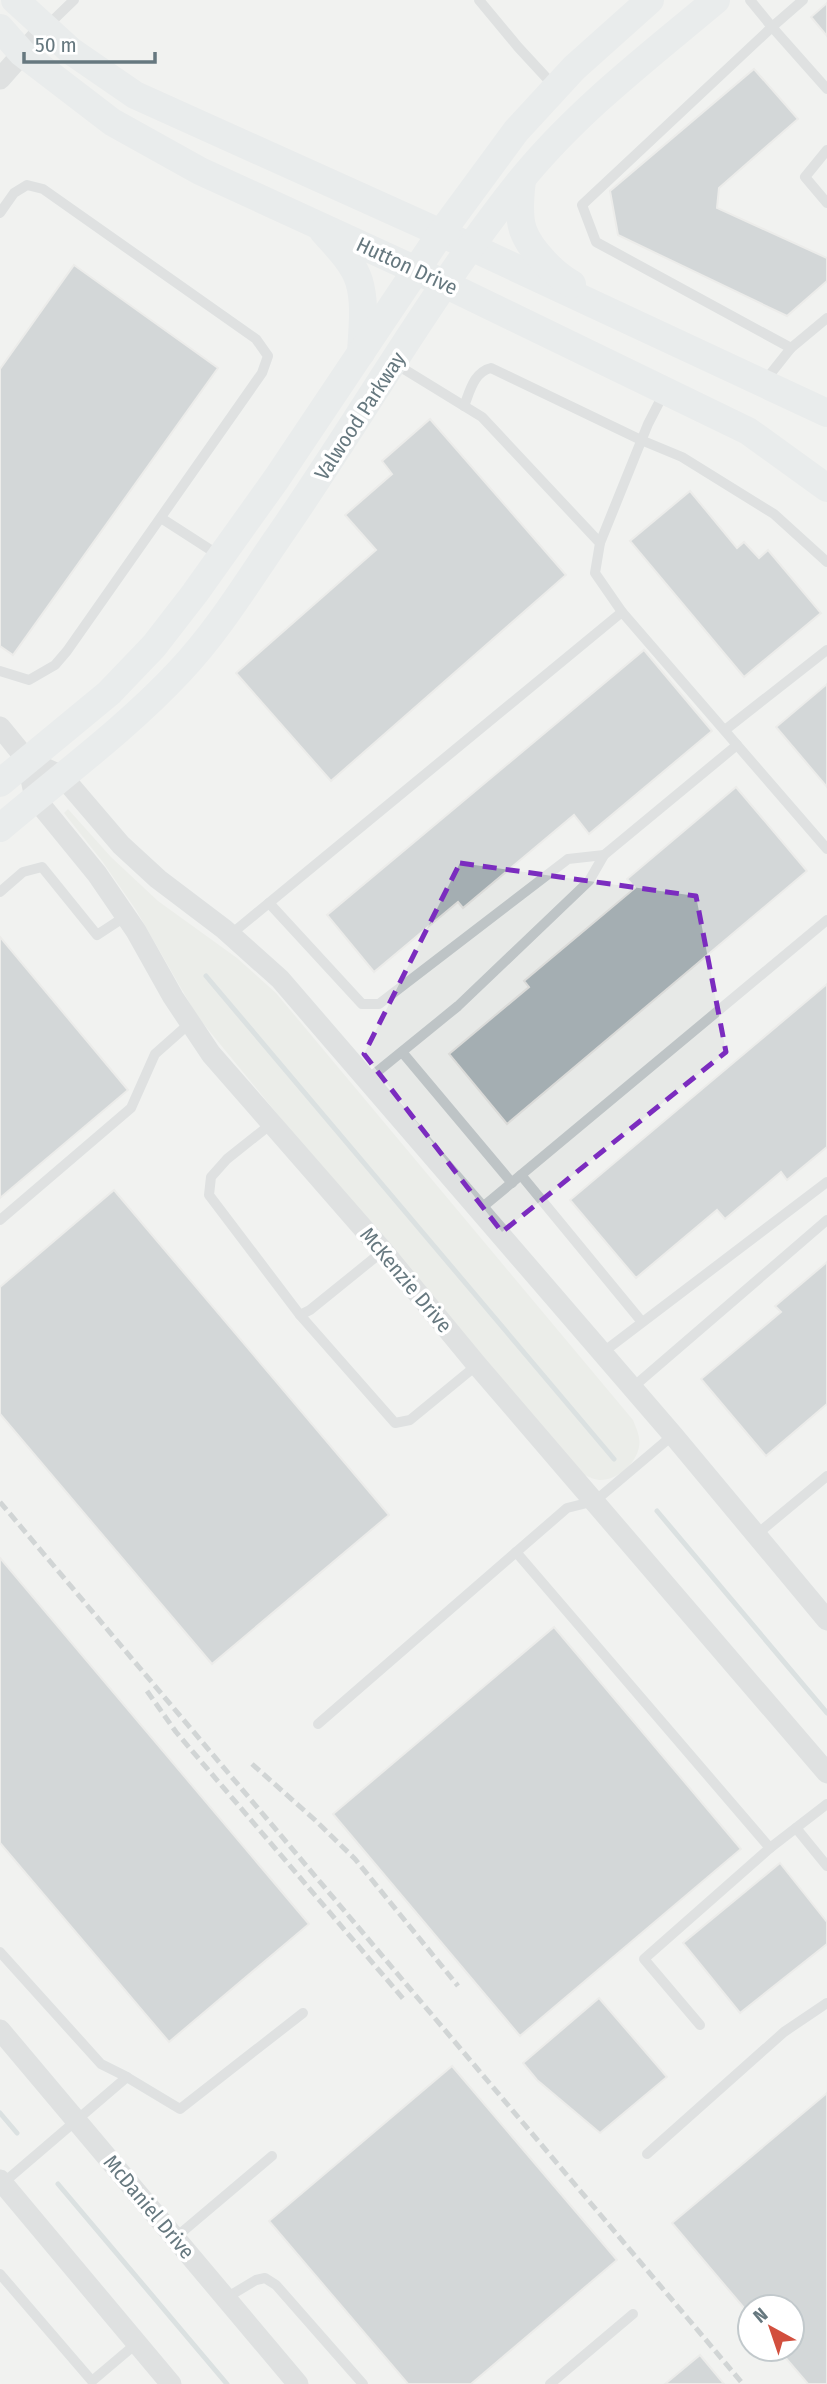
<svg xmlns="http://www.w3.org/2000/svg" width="827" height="2384" viewBox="0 0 827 2384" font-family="'Fira Sans Condensed',sans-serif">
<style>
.built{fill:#e7e9e7;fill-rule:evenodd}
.green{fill:#daded7}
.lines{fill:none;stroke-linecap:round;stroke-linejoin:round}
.stream{stroke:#b7c3c6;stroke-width:5}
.building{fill:#a4aeb2;stroke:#dbdbd9;stroke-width:2}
.lane{stroke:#bec4c6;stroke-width:10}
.street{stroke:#bec4c6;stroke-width:21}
.secondary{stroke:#d6dbdd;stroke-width:28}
.rail{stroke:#a1a9ac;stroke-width:5;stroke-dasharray:10 5;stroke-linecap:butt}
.marked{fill:none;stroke:#7b2cbf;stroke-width:5;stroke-dasharray:14 9;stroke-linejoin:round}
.labels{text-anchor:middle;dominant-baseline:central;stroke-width:7;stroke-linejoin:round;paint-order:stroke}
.street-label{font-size:21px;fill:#66787f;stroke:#fff}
</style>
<rect width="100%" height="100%" fill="#f9f9f7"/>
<path class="built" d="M 0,0 L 827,0 L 827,2384 L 0,2384 ZM 750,2307 L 792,2307 L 792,2349 L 750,2349 Z"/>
<path class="green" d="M 68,809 L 111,857 L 158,901 L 237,958 L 276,993 L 633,1420 C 636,1428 641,1437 639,1447 C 636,1464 616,1481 599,1480 C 589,1479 581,1472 574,1468 L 346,1198 L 197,1016 L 136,910 L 102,861 L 64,813 Z"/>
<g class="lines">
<g class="stream">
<path d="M 206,976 L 614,1459"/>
<path d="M 657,1511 L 827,1713"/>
<path d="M 0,2113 L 17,2133"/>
<path d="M 58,2184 L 227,2384"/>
</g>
</g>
<g class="building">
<path d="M 827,3 L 827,36 L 811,17 Z"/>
<path d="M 754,69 L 798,119 L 719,188 L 717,208 L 827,258 L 827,281 L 787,316 L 618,235 L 610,191 Z"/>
<path d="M 74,265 L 218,368 L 13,655 L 0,646 L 0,369 Z"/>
<path d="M 430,419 L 566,575 L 331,781 L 236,673 L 376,550 L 345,515 L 392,474 L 382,461 Z"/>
<path d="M 690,491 L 737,548 L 744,542 L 759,558 L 768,550 L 821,613 L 744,677 L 630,541 Z"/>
<path d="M 644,650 L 712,731 L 589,834 L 574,815 L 463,908 L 458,902 L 374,972 L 327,915 Z"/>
<path d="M 827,684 L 827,787 L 776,727 Z"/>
<path d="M 736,787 L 807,871 L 507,1124 L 449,1054 L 529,987 L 524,981 L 635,888 L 627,879 Z"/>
<path d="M 0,937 L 128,1090 L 0,1198 Z"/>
<path d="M 827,984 L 827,1147 L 787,1180 L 781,1172 L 725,1219 L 717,1210 L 636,1278 L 570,1200 Z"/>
<path d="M 114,1190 L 389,1515 L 212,1664 L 0,1414 L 0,1287 Z"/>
<path d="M 827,1262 L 827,1404 L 766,1456 L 701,1379 L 781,1312 L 775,1306 Z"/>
<path d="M 0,1558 L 309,1924 L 169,2042 L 0,1843 Z"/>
<path d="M 554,1627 L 741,1849 L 520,2036 L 333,1814 Z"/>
<path d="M 780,1863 L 827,1922 L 827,1944 L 740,2013 L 683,1943 Z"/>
<path d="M 599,1998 L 667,2077 L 600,2133 L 537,2080 L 523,2063 Z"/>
<path d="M 452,2066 L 617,2260 L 471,2384 L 408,2384 L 269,2221 Z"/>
<path d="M 827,2093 L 827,2384 L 808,2384 L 778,2349 L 792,2349 L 792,2307 L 750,2307 L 750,2315 L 672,2223 Z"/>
<path d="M 700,2355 L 724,2384 L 665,2384 Z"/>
</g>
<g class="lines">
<g class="lane">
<path d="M 479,0 L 518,47 L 554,86"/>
<path d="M 750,0 L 772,27 L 582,205 L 596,242 L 791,348 L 827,318"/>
<path d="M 803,0 L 772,27 L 827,89"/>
<path d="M 46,27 L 74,0"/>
<path d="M 827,150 L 805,177 L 827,203"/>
<path d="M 0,213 L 14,193 L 27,185 L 43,189 L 256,339 L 268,356 L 262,373 L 67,651 L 55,665 L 29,680 L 0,671"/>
<path d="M 394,363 L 482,417 L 600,543 L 595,573 L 622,612"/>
<path d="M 764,382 L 791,348"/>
<path d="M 464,406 C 470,391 474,372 491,368 L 641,440 L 682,457 L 774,514 L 827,562"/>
<path d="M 161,518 L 220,556"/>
<path d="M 600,543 L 648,424 L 665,391"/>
<path d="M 725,730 L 827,650"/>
<path d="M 0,892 L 23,872 L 42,867 L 97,935 L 126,916"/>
<path d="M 269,903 L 362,1004 L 379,1004 L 568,859 L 604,855"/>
<path d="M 230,935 L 622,612 L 827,849"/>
<path d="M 402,1052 L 512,1183"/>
<path d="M 367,1080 L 458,1006 L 589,881 L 604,855 L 737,745"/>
<path d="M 271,1124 L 227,1159 L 211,1177 L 209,1195 L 300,1315 L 310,1310 L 383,1251"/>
<path d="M 521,1175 L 642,1322"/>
<path d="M 479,1210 L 827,920"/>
<path d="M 0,1220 L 131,1108 L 155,1054 L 190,1023"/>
<path d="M 300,1315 L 395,1423 L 410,1420 L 477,1365"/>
<path d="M 602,1353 L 827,1182"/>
<path d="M 632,1388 L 827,1220"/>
<path d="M 756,1535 L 827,1476"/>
<path d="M 516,1552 L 770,1848 L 827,1804"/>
<path d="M 318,1724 L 567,1508 L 595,1501 L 673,1435"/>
<path d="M 796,1828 L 827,1866"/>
<path d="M 0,1952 L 101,2064 L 125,2076 L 180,2109 L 303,2013"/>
<path d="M 700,2025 L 644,1959 L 770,1848"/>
<path d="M 647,2154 L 784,2032 L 827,2003"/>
<path d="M 2,2184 L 127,2077"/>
<path d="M 175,2238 L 272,2156"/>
<path d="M 0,2274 L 92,2381 L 137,2343"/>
<path d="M 226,2298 L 256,2280 L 265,2278 L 276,2285 L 363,2384"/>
<path d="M 550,2384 L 633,2314"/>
</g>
<g class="street">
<path d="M 0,79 L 44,29"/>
<path d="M 0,727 L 27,760 L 62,776 L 121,845 L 158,879 L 224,929 L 280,979 L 673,1435 L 827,1620"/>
<path d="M 27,760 L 35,798 L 97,874 L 136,931 L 173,997 L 211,1054 L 383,1251 L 477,1365 L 827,1773"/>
<path d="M 0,2030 L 298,2384"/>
<path d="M 0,2180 L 171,2384"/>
</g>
<g class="secondary">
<path d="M 15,0 L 71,51 L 135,95 L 441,233 L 827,413"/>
<path d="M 0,28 L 22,53 L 112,122 L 200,171 L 418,271 L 748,431 L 827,488"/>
<path d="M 522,180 C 520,196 518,215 523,230 C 530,250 555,275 572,284"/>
<path d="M 323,231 C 336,246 353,262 359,281 C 366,304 362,330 361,353"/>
<path d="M 0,783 L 109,693 L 154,646 L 195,593 L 277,478 L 441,233 L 516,131 L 574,68 L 650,0"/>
<path d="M 0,828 C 60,777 126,729 180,671 C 216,633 245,586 275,542 C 358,423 430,294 521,180 C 577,111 648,57 716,0"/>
</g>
<g class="rail">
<path d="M 0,1502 L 743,2384"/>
<path d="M 147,1691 L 176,1732 L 406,2002"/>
<path d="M 252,1764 L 315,1820 L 355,1859 L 458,1986"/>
</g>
</g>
<path d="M0 0H827V2384H0ZM 460,863 L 696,896 L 726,1052 L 502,1232 L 364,1054 Z" fill="#f9f9f7" fill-opacity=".55" fill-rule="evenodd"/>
<path class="marked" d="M 460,863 L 696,896 L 726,1052 L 502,1232 L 364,1054 Z"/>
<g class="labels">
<g class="street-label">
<text transform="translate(407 266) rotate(25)">Hutton Drive</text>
<text transform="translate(360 416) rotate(-57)">Valwood Parkway</text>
<text transform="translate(406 1280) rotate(50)">McKenzie Drive</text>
<text transform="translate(149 2207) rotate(50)">McDaniel Drive</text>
</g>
</g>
<g transform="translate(771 2328) rotate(320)"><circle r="33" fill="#ffffff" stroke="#c2c9cc" stroke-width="2"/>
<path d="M0-5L12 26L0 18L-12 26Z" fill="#d24f3e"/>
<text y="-10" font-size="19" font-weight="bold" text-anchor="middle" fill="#66787f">N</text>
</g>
<path d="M24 52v10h131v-10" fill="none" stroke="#66787f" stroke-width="3.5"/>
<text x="35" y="52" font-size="21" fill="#66787f" stroke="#ffffff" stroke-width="5" paint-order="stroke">50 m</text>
</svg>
